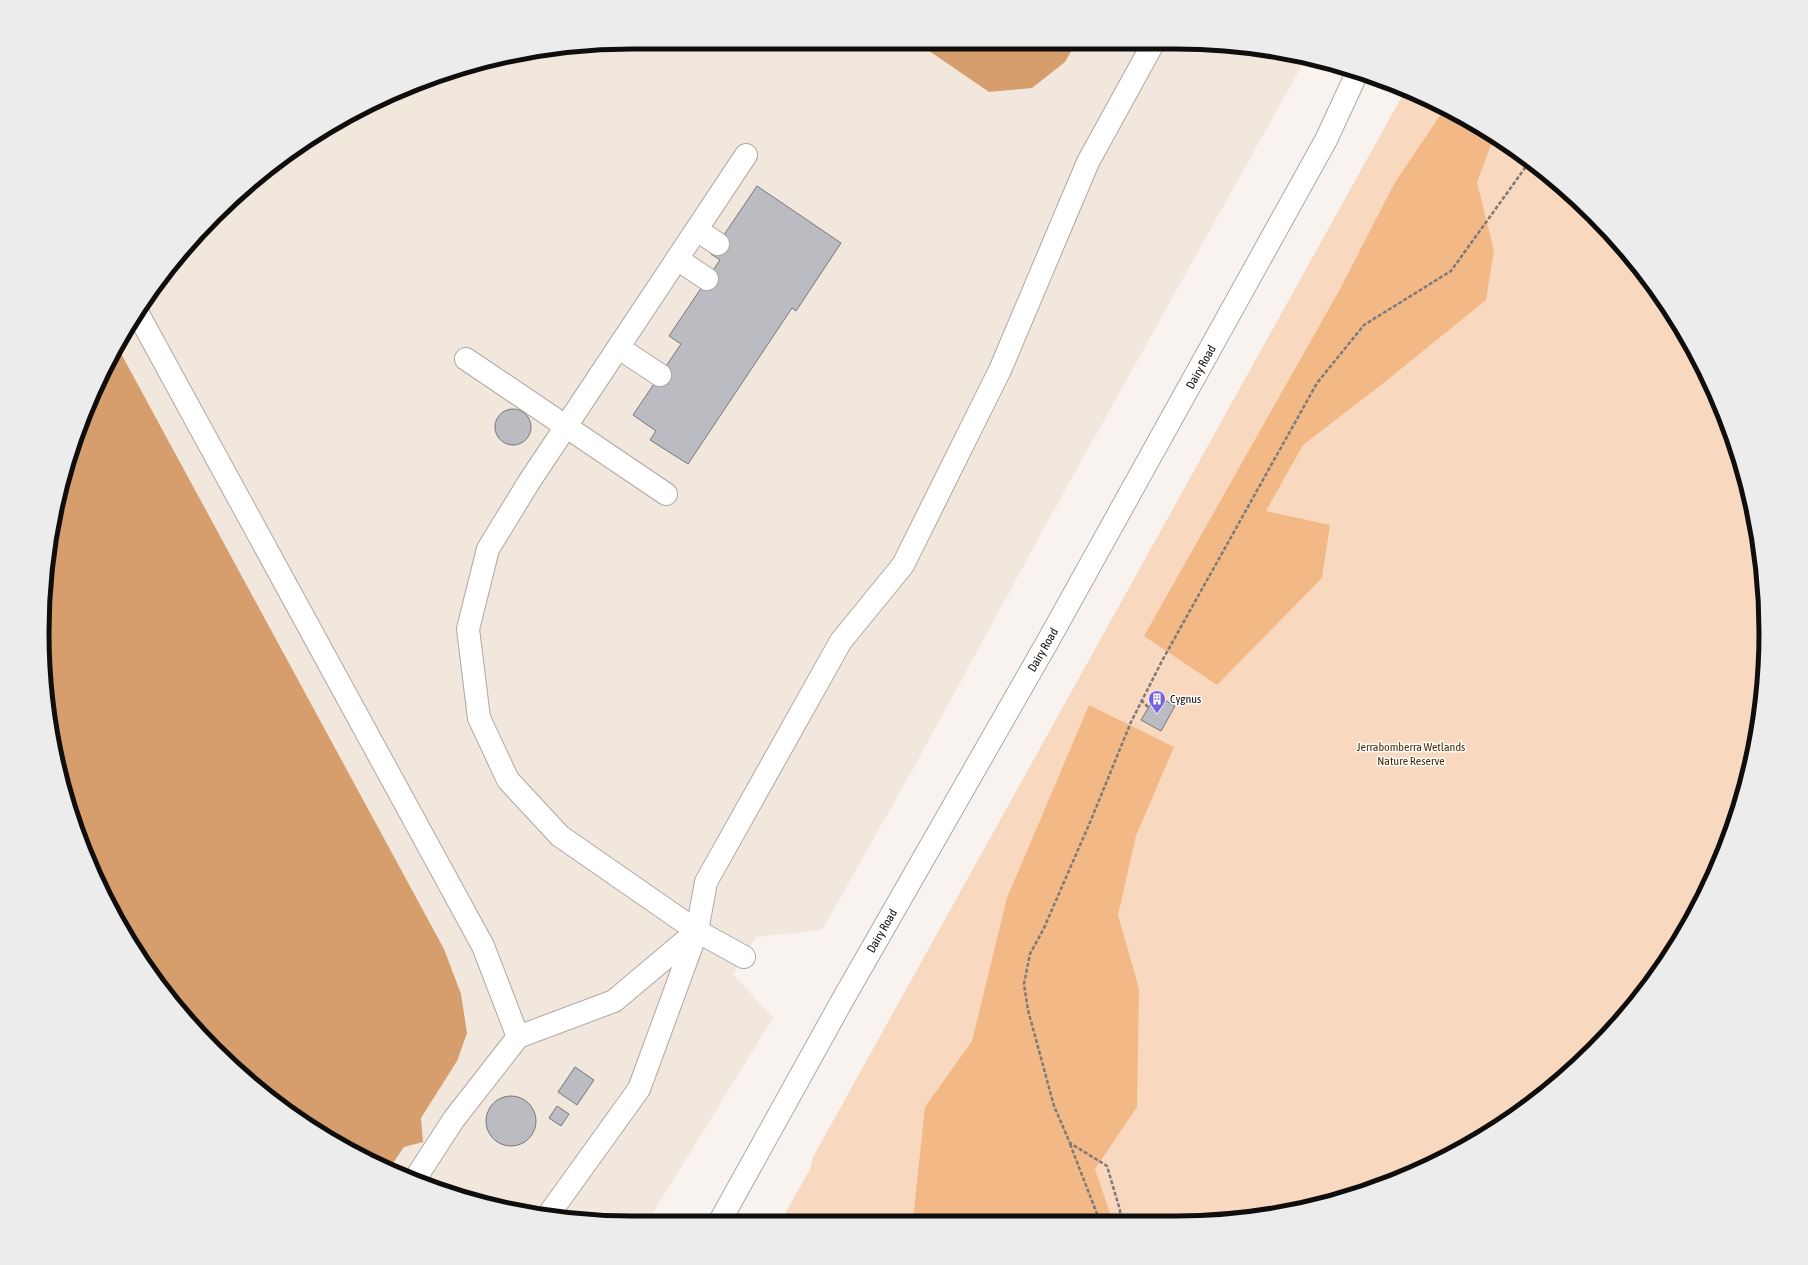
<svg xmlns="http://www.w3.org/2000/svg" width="1808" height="1265" viewBox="0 0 1808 1265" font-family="'Asap Condensed',sans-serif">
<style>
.built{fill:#f2e7dc}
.green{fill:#f8d9bf}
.forest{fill:#f2b987}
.water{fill:#d59e6c}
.building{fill:#bbbbc2;stroke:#76767c}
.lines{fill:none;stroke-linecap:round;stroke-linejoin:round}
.minor-casing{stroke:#ada8a3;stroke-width:24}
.path{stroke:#7e7a77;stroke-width:2.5;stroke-dasharray:4 2;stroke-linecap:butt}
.minor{stroke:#fff;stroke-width:22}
.labels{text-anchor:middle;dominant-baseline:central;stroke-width:3;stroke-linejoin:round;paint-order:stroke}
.street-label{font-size:12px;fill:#100e0d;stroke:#fff}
.poi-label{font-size:12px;fill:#100e0d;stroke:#fff;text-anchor:start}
.park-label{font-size:12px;fill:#512c03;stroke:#fff}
.rim{fill:none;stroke:#100e0d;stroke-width:5}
</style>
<rect width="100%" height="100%" fill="#f9f3ef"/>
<path class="built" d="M 1176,42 L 1291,53 L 1306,58 L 1049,519 L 913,769 L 822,930 L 756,937 L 733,974 L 773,1018 L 648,1221 L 594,1222 L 480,1203 L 372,1162 L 273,1101 L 189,1022 L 142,961 L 103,894 L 73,823 L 53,747 L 42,633 L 47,556 L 62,479 L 87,406 L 141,305 L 188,243 L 243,188 L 305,141 L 406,87 L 479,62 L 555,47 Z"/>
<path class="green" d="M 1406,89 L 1471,121 L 1535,164 L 1619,243 L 1687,337 L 1735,442 L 1761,555 L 1765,671 L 1746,785 L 1705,893 L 1644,992 L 1565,1076 L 1504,1123 L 1436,1162 L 1329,1203 L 1253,1218 L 781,1221 L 810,1169 L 813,1157 Z"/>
<g class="forest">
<path d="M 1445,108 L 1471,121 L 1494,137 L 1477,182 L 1494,251 L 1486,300 L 1381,385 L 1303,445 L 1266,511 L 1330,525 L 1322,578 L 1217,685 L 1144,636 L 1339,291 L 1394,184 Z"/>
<path d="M 1089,705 L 1174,747 L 1136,836 L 1118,915 L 1139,989 L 1137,1107 L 1095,1169 L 1112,1219 L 913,1220 L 925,1107 L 972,1041 L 1007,898 Z"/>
</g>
<g class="water">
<path d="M 1076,43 L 1065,62 L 1032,88 L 989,92 L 919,44 Z"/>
<path d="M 118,348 L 444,949 L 461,994 L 467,1033 L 457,1061 L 421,1118 L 423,1142 L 404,1147 L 389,1169 L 372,1162 L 273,1101 L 189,1022 L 142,961 L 103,894 L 73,823 L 53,747 L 42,633 L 47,556 L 62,479 L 87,406 Z"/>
</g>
<g class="building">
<path d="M 757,186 L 841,243 L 796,311 L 792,308 L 688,464 L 650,440 L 656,431 L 633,415 L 681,344 L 669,336 L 720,260 L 711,254 Z"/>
<circle cx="513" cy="427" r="18"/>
<path d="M 1156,695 L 1175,706 L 1161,731 L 1141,720 Z"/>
<path d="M 575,1067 L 594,1080 L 577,1105 L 558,1092 Z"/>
<circle cx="511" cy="1121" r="25"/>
<path d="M 557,1106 L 569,1114 L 561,1126 L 549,1118 Z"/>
<path d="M 489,1197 L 498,1203 L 496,1206 L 485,1204 Z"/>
</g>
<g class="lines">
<g class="minor-casing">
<g id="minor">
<path d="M 697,230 L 718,244"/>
<path d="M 677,259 L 707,279"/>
<path d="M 137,312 L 483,946 L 518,1037"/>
<path d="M 619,348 L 660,375"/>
<path d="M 466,359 L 666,494"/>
<path d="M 744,957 L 697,931 L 560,836 L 508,780 L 479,718 L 468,629 L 488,549 L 529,482 L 746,155"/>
<path d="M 415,1179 L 454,1119 L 518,1037 L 614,1001 L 696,932"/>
<path d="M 549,1214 L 639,1089 L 697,931 L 706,882 L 841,641 L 903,565 L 1000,370 L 1088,162 L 1154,42"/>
<path d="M 720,1221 L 842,1001 L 1048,641 L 1326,140 L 1357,73"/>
</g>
</g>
<g class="path">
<path d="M 1141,700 L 1148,707"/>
<path d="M 1070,1144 L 1099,1219"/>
<path d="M 1120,1219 L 1120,1210 L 1107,1166 L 1070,1143 L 1054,1106 L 1028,1010 L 1024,984 L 1030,954 L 1044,928 L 1091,820 L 1131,722 L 1163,659 L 1317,383 L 1364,325 L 1451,271 L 1530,161"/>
</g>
<use href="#minor" class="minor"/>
</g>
<defs>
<g id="building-pin" transform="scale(0.9)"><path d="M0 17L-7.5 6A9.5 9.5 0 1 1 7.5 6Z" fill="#7462dd" stroke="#fff"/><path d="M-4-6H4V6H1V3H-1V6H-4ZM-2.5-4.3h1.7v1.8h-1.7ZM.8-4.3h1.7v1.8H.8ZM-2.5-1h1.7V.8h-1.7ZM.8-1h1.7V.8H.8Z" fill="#fff"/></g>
</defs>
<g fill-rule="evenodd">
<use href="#building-pin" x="1157" y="699"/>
</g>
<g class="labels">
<g class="street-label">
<text transform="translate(1201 367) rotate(-61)">Dairy Road</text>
<text transform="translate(1043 650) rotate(-60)">Dairy Road</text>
<text transform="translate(882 931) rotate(-60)">Dairy Road</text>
</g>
<g class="poi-label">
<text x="1170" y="699">Cygnus</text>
</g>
<g class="park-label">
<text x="1411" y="747">Jerrabomberra Wetlands<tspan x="1411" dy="14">Nature Reserve</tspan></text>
</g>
</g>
<path d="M0 0H1808V1265H0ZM632 49H1176A583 583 0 0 1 1759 632V633A583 583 0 0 1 1176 1216H632A583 583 0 0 1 49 633V632A583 583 0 0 1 632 49Z" fill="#ececec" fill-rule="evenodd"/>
<path class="rim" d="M632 49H1176A583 583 0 0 1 1759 632V633A583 583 0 0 1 1176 1216H632A583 583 0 0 1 49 633V632A583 583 0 0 1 632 49Z"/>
</svg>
